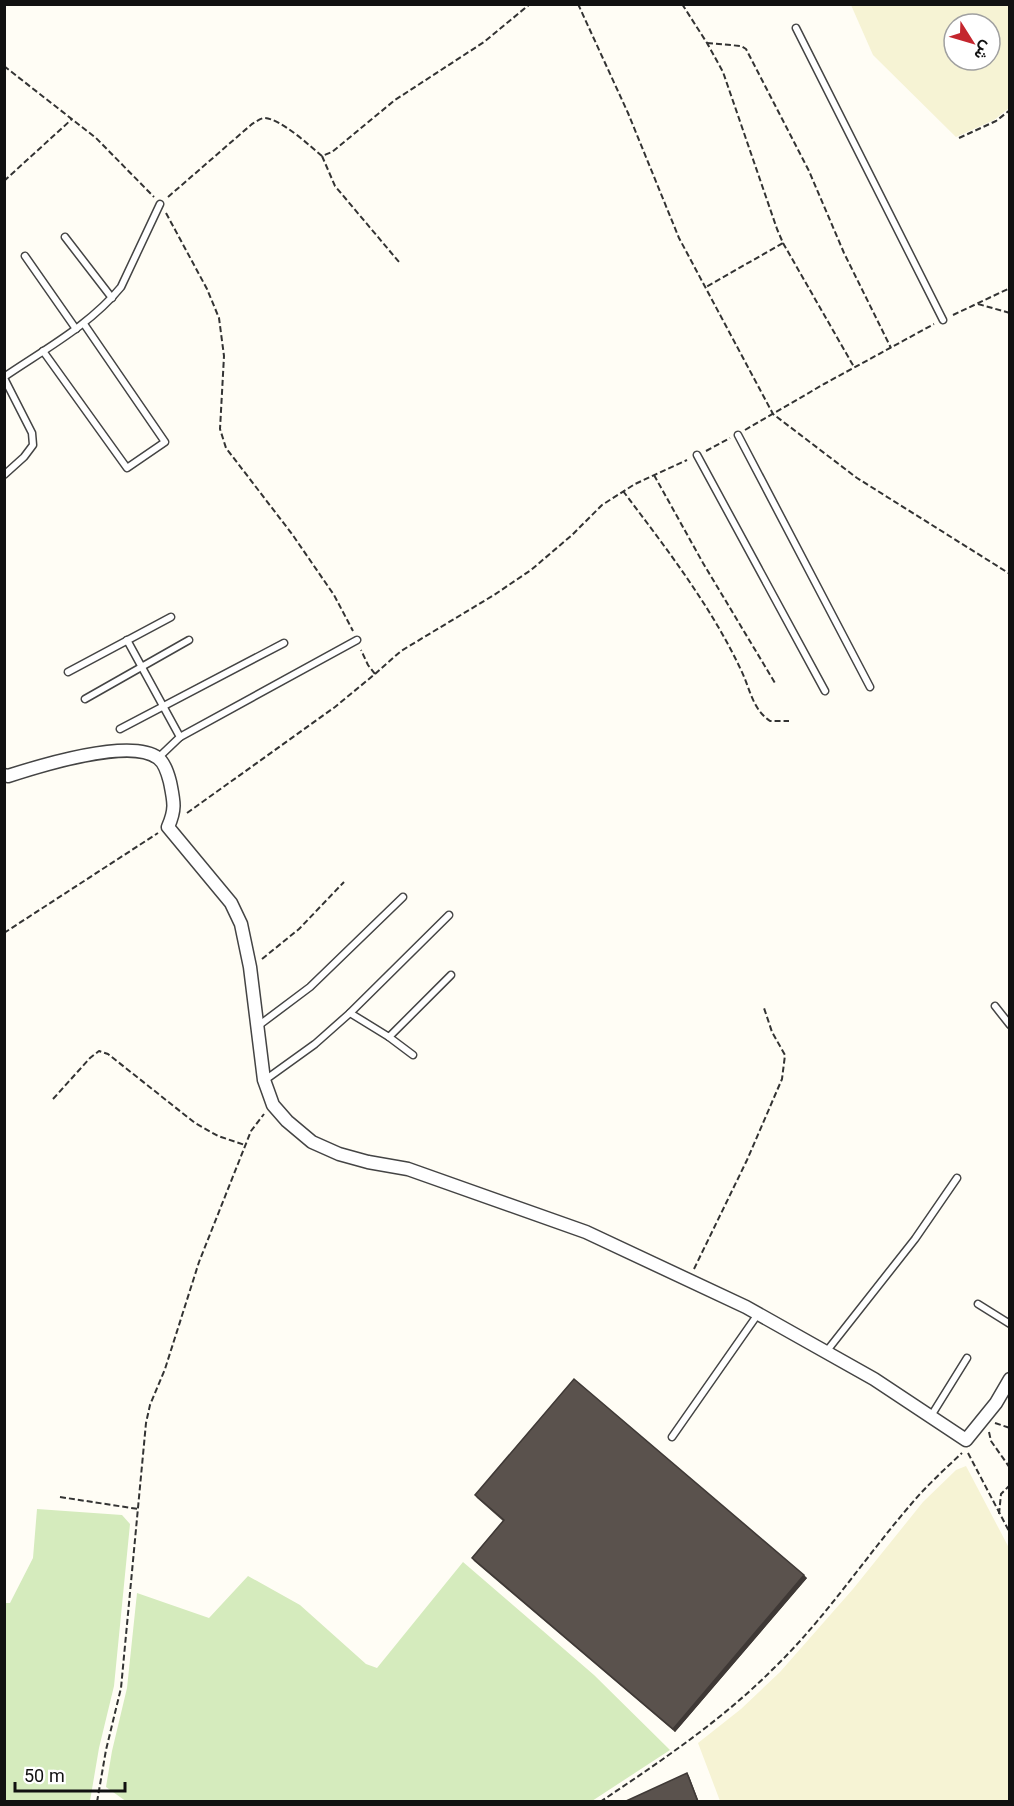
<svg xmlns="http://www.w3.org/2000/svg" width="1014" height="1806" viewBox="0 0 1014 1806" font-family="Georgia,Vazirmatn,serif">
<style>
.farmland{fill:#f6f3d4;fill-rule:evenodd}
.green{fill:#d5ebbd}
.lines{fill:none;stroke-linecap:round;stroke-linejoin:round}
.service-casing{stroke:#444;stroke-width:9}
.minor-casing{stroke:#444;stroke-width:15}
.path{stroke:#333;stroke-width:2;stroke-dasharray:6 3;stroke-linecap:butt}
.service{stroke:#fff;stroke-width:6}
.minor{stroke:#fff;stroke-width:12}
.wall{fill:#4d4742}
.shaded-wall{fill:#3f3936}
.building{fill:#5a524d;stroke:#3f3936;stroke-width:1.5}
</style>
<rect width="100%" height="100%" fill="#fffdf5"/>
<g class="farmland">
<path d="M 851,5 L 1009,5 L 1009,108 L 994,120 L 956,137 L 873,55 ZM 954,24 L 990,24 L 990,60 L 954,60 Z"/>
<path d="M 966,1466 L 1009,1548 L 1009,1801 L 720,1801 L 698,1743 L 741,1709 L 780,1672 L 853,1589 L 923,1502 L 956,1470 Z"/>
</g>
<g class="green">
<path d="M 37,1509 L 122,1515 L 130,1524 L 114,1686 L 99,1748 L 90,1801 L 5,1801 L 5,1603 L 10,1603 L 33,1558 Z"/>
<path d="M 463,1562 L 594,1675 L 670,1750 L 592,1801 L 127,1802 L 106,1787 L 112,1751 L 127,1688 L 137,1593 L 209,1618 L 248,1576 L 300,1605 L 366,1664 L 377,1668 Z"/>
</g>
<g class="lines">
<g class="service-casing">
<g id="service">
<path d="M 796,28 L 943,320"/>
<path d="M 65,237 L 112,298"/>
<path d="M 25,256 L 76,329"/>
<path d="M 43,351 L 127,468 L 165,442 L 84,324"/>
<path d="M 4,377 C 45,349 90,325 121,287 L 160,204"/>
<path d="M 4,378 L 32,433 L 33,445 L 24,457 L 4,475"/>
<path d="M 738,435 L 870,687"/>
<path d="M 697,455 L 825,691"/>
<path d="M 127,640 L 180,737 L 158,758"/>
<path d="M 68,672 L 171,617"/>
<path d="M 85,699 L 189,640"/>
<path d="M 120,729 L 284,643"/>
<path d="M 180,737 L 357,640"/>
<path d="M 995,1006 L 1010,1025"/>
<path d="M 350,1013 L 449,915"/>
<path d="M 258,1026 L 310,987 L 403,897"/>
<path d="M 389,1037 L 413,1055"/>
<path d="M 265,1080 L 315,1044 L 350,1013 L 389,1037 L 451,975"/>
<path d="M 978,1304 L 1010,1324"/>
<path d="M 826,1352 L 915,1239 L 957,1178"/>
<path d="M 931,1416 L 967,1358"/>
<path d="M 672,1437 L 758,1314"/>
</g>
</g>
<g class="minor-casing">
<path id="minor" d="M 4,775 L 8,776 C 39,766 131,737 158,758 C 165,763 168,774 170,782 C 174,802 176,809 168,827 L 231,903 L 241,924 L 250,967 L 264,1080 L 268,1091 L 273,1105 L 287,1121 L 312,1142 L 339,1154 L 368,1162 L 408,1169 L 586,1232 L 746,1307 L 874,1379 L 966,1440 L 996,1403 L 1010,1379"/>
</g>
<g class="path">
<path d="M 578,4 L 628,113 L 679,238 L 773,414 L 857,478 L 1010,574"/>
<path d="M 682,4 L 707,43 L 723,72 L 777,229 L 783,243 L 706,287"/>
<path d="M 707,43 L 741,46 L 746,49 L 809,171 L 844,253 L 891,348"/>
<path d="M 4,66 L 96,138 L 154,197"/>
<path d="M 959,138 L 996,121 L 1010,110"/>
<path d="M 322,156 L 335,186 L 399,262"/>
<path d="M 4,181 L 72,119"/>
<path d="M 168,197 L 252,124 C 256,122 260,118 265,118 C 281,119 310,146 322,156 L 332,152 L 395,100 L 484,42 L 530,4"/>
<path d="M 166,213 L 207,289 L 219,318 L 224,356 L 220,429 L 226,448 L 292,534 L 334,595 L 353,631"/>
<path d="M 783,243 L 854,367"/>
<path d="M 978,304 L 1010,313"/>
<path d="M 953,315 L 1010,288"/>
<path d="M 745,430 L 824,384 L 934,324"/>
<path d="M 706,451 L 730,438"/>
<path d="M 654,475 L 703,563 L 775,683"/>
<path d="M 623,491 C 666,548 711,606 741,670 C 750,688 752,709 770,721 L 789,721"/>
<path d="M 375,674 L 401,651 L 494,595 L 531,570 L 572,535 L 602,505 L 635,484 L 687,460"/>
<path d="M 187,813 L 335,707 L 375,674 L 368,665 L 361,650"/>
<path d="M 4,933 L 158,833"/>
<path d="M 262,959 L 299,929 L 344,882"/>
<path d="M 53,1099 L 90,1058 L 99,1051 L 108,1054 L 195,1123 L 218,1136 L 245,1145"/>
<path d="M 694,1269 L 747,1160 L 782,1079 L 785,1055 L 772,1032 L 764,1008"/>
<path d="M 995,1423 L 1010,1428"/>
<path d="M 989,1432 L 991,1441 L 1010,1468"/>
<path d="M 968,1453 L 1010,1533"/>
<path d="M 60,1497 L 138,1509"/>
<path d="M 999,1514 L 1001,1494 L 1010,1485"/>
<path d="M 97,1802 L 106,1750 L 121,1688 L 146,1423 L 150,1405 L 165,1369 L 199,1262 L 251,1131 L 264,1114"/>
<path d="M 600,1802 C 661,1761 721,1721 773,1669 C 828,1616 869,1551 920,1494 C 933,1480 948,1466 962,1453"/>
</g>
<use href="#service" class="service"/>
<use href="#minor" class="minor"/>
</g>
<path class="wall" d="M 475,1495 L 807,1578 L 675,1732 L 474,1561 L 472,1558 L 503,1521 L 477,1498 Z"/>
<g class="shaded-wall">
<path d="M 804,1575 L 807,1578 L 675,1732 L 673,1729 Z"/>
<path d="M 687,1773 L 689,1776 L 699,1802 L 698,1802 Z"/>
</g>
<g class="building">
<path d="M 574,1379 L 804,1575 L 673,1729 L 472,1558 L 504,1520 L 475,1495 Z"/>
<path d="M 687,1773 L 698,1802 L 624,1802 Z"/>
</g>
<rect width="1014" height="1806" fill="none" stroke="#111111" stroke-width="12"/>
<g transform="translate(972 42) rotate(127)"><circle r="28" fill="#ffffff" stroke="#a0a0a0" stroke-width="1.5"/>
<path d="M0-4.5L10 22L0 15L-10 22Z" fill="#c4262e"/>
<text y="-9" font-size="16" font-weight="bold" text-anchor="middle" fill="#111111">ش</text>
</g>
<path d="M15 1782v9h110v-9" fill="none" stroke="#111111" stroke-width="3"/>
<text x="24" y="1782" font-size="18" fill="#111111" stroke="#ffffff" stroke-width="4.5" paint-order="stroke">50 m</text>
</svg>
